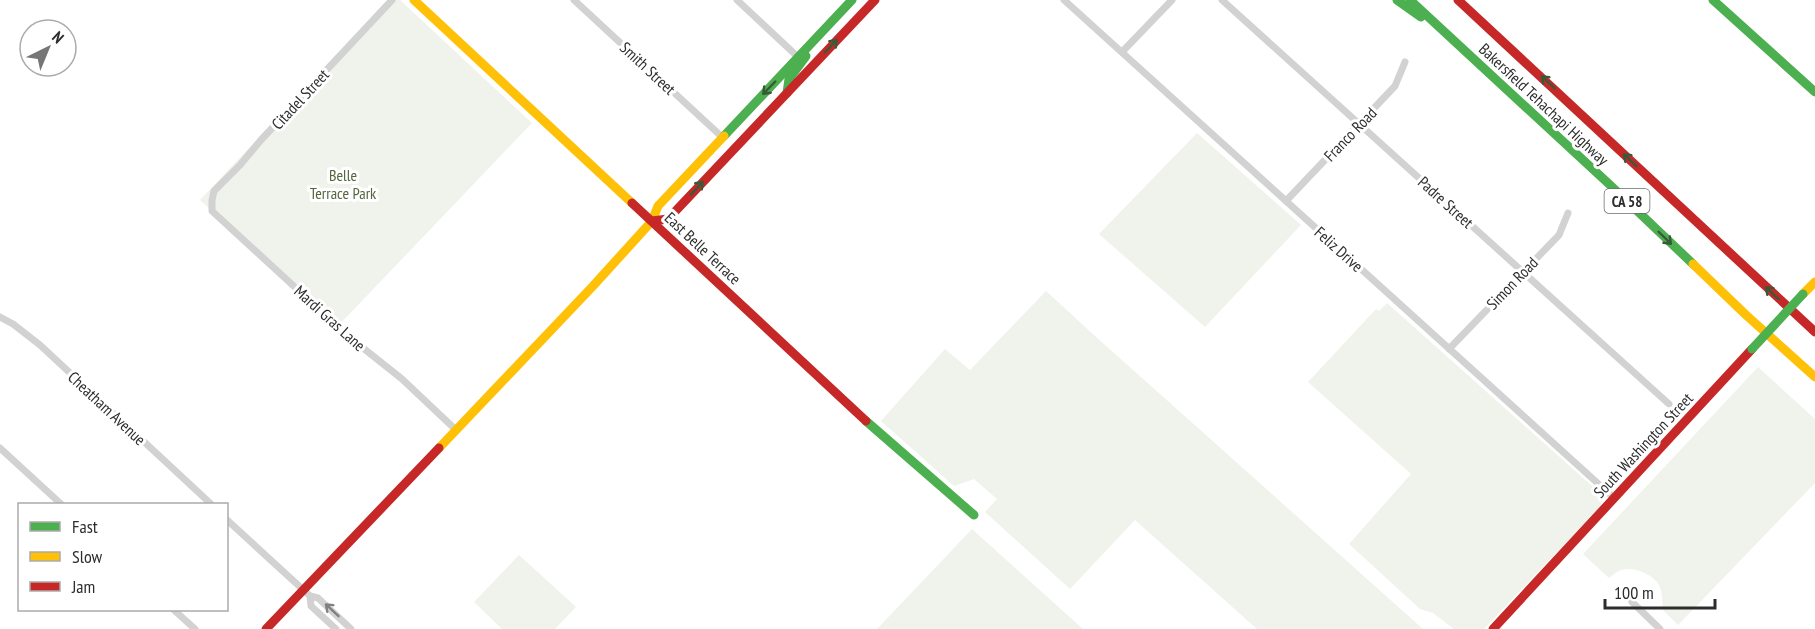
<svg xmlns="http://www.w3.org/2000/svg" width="1815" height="629" viewBox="0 0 1815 629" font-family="'PT Sans Narrow',sans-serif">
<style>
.green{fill:#f0f3eb}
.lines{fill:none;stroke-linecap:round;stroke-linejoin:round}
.street{stroke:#d2d2d2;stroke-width:7}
.fast{stroke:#4caf50;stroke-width:9}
.slow{stroke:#ffc107;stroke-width:9}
.jam{stroke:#c62828;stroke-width:9}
.fast-bridge{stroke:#4caf50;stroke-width:9}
.oneway{stroke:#385a39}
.oneway2{stroke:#808080}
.labels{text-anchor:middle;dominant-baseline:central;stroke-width:6;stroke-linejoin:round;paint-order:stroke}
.shield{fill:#fff;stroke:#6c6c6c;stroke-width:1.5}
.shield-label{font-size:15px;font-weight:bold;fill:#2d2d2d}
.street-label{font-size:16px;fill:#2d2d2d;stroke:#fff}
.park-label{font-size:16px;fill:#51663d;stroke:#fff}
</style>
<rect width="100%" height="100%" fill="#fff"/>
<g class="green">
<path d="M 388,0 L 400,0 L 532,123 L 337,327 L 200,200 Z"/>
<path d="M 1197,133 L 1301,225 L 1205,327 L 1099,234 Z"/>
<path d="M 1046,291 L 1095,336 L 1423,629 L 1257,629 L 1135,520 L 1070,589 L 985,512 L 997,499 L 974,479 L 954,486 L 881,421 L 945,349 L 970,370 Z"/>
<path d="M 1387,303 L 1601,494 L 1601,506 L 1484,629 L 1454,629 L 1433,613 L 1420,609 L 1349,544 L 1411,474 L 1308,382 L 1376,309 L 1379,311 Z"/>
<path d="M 1758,367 L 1815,419 L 1815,483 L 1678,625 L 1663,610 C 1662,602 1663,593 1659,585 C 1653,574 1633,566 1621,570 C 1617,571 1612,576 1609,578 L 1583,554 Z"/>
<path d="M 972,529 L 1083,629 L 877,629 Z"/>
<path d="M 519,555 L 576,607 L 555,629 L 502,629 L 474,602 Z"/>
</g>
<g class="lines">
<g class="street">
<path d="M 392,0 L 261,140 L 240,165 L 214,191 L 212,200 L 212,211 L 348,336 L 402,379 L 456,430"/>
<path d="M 574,0 L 722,137"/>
<path d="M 737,0 L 798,57"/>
<path d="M 1064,0 L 1614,498"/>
<path d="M 1222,0 L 1669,404"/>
<path d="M 1122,52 L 1172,0"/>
<path d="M 1286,201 L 1395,86 L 1405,62"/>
<path d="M 0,317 L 13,324 L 40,345 L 211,504"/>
<path d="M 1449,349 L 1559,235 L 1568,213"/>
<path d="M 0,448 L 61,504"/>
<path d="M 226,519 L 310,596 L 318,598 L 351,629"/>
<path d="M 310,596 L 311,606 L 336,629"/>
<path d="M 1632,602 L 1660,629"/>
<path d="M 174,610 L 195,629"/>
</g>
<g class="fast">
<path d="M 1397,0 L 1421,17"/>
<path d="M 1410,0 L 1609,184 L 1693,264"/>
<path d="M 1713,0 L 1815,92"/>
<path d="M 787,93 L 789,79 L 806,56"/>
<path d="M 724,136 L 852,0"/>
<path d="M 866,421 L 974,515"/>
</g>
<g class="slow">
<path d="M 414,0 L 632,203"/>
<path d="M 1693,264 L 1746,315 L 1815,377"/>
<path d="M 1803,294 L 1815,282"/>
<path d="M 439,448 L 593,286 L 652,221 L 658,206 L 724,136"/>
</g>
<g class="jam">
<path d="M 1458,0 L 1815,332"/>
<path d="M 632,203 L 866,421"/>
<path d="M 652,221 L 668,219 L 875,0"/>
<path d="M 266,629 L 439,448"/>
<path d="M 1493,629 L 1752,349"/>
</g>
<path class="fast-bridge" d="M 1752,349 L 1803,294"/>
</g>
<defs><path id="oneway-shaft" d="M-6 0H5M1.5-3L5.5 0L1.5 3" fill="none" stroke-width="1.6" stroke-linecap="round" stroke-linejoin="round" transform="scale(1.5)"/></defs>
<g class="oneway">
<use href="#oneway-shaft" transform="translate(831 46) rotate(-46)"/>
<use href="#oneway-shaft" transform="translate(1548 82) rotate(-137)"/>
<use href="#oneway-shaft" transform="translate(769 88) rotate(134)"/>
<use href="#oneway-shaft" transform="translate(1630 160) rotate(-137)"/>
<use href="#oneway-shaft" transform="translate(697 188) rotate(-47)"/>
<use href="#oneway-shaft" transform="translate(1665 238) rotate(44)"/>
<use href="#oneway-shaft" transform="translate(1772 293) rotate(-137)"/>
</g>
<use class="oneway2" href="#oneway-shaft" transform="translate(332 610) rotate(-137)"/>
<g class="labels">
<rect class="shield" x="1604.5" y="189" width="45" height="24" rx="4.5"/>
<g class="shield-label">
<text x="1627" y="201">CA 58</text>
</g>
<g class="street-label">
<text transform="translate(648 68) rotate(43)">Smith Street</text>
<text transform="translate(300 99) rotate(-47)">Citadel Street</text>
<text transform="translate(1544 104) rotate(43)">Bakersfield Tehachapi Highway</text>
<text transform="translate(1350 134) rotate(-46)">Franco Road</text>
<text transform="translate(1446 202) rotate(42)">Padre Street</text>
<text transform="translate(703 248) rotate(43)">East Belle Terrace</text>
<text transform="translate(1339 249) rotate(42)">Feliz Drive</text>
<text transform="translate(1512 283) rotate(-46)">Simon Road</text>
<text transform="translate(330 318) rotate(42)">Mardi Gras Lane</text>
<text transform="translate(107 408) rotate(43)">Cheatham Avenue</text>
<text transform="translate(1643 445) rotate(-47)">South Washington Street</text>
</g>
<g class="park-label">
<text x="343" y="175">Belle<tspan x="343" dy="18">Terrace Park</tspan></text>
</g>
</g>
<rect x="18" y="503" width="210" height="108" fill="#ffffff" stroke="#ababab" stroke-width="1.5"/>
<rect x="30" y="522" width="30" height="9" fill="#4caf50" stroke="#ababab" stroke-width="1.5"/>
<text x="72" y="533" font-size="18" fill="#2d2d2d">Fast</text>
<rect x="30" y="552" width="30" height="9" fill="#ffc107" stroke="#ababab" stroke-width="1.5"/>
<text x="72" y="563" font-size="18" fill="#2d2d2d">Slow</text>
<rect x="30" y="582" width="30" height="9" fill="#c62828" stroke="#ababab" stroke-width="1.5"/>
<text x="72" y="593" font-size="18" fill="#2d2d2d">Jam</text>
<g transform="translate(48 48) rotate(43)"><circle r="28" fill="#ffffff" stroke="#ababab" stroke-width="1.5"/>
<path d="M0-4.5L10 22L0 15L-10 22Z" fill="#767676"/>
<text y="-9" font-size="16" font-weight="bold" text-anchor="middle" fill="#2d2d2d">N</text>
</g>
<path d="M1605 599v9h110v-9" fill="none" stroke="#2d2d2d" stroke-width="3"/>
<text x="1614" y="599" font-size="18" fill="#2d2d2d" stroke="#ffffff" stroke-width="4.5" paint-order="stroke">100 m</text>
</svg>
